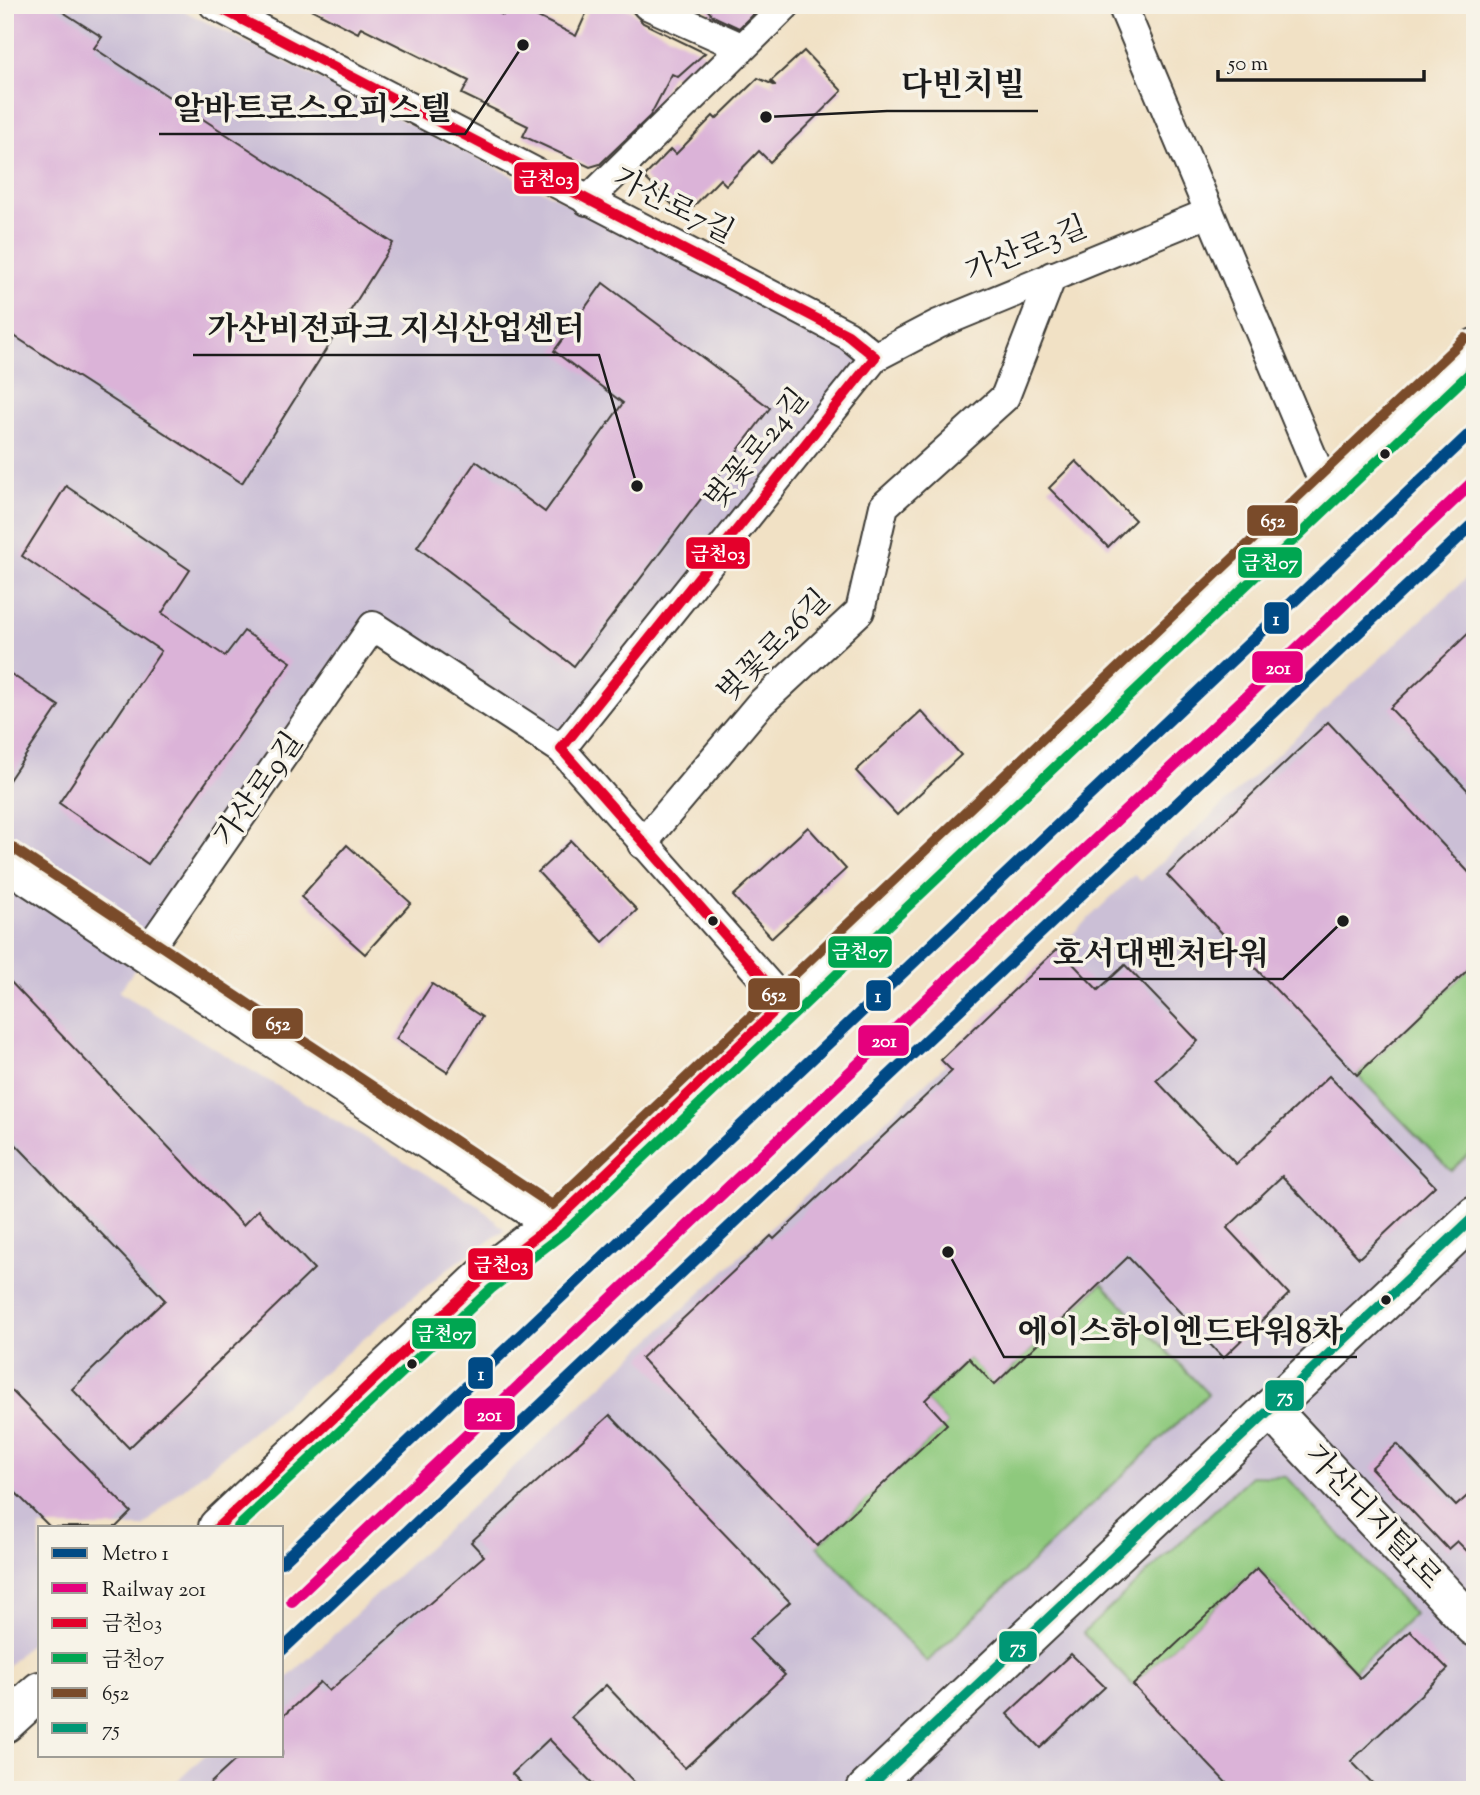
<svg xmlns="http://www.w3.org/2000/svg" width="1480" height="1795" viewBox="0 0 1480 1795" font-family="'Sorts Mill Goudy','Noto Serif KR',serif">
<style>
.industrial{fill:#cbbfd6}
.green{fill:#8ec97d;stroke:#55724c;stroke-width:2}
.building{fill:#dbb3d8}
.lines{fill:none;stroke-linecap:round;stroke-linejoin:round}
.street-casing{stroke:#3c3a35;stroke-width:32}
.secondary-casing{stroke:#3c3a35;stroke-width:42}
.street{stroke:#fff;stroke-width:28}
.secondary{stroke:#fff;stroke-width:38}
.bus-1-casing{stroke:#f7f3e8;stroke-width:16}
.bus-2-casing{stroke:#f7f3e8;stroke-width:16}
.bus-3-casing{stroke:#f7f3e8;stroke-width:16}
.bus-4-casing{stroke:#f7f3e8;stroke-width:16}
.bus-1{stroke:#e4002b;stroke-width:10}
.bus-2{stroke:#00a651;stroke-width:10}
.bus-3{stroke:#7a4b2a;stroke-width:10}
.bus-4{stroke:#009775;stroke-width:10}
.rail-1-casing{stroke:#f7f3e8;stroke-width:18}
.rail-1{stroke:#e5007d;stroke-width:12}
.metro-1-casing{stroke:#f7f3e8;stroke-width:18}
.metro-1{stroke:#004a85;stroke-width:12}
.bus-dot{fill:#1c1c1c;stroke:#f7f3e8;stroke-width:2.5}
.labels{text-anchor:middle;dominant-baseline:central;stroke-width:7;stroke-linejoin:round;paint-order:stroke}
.street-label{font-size:30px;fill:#1c1c1c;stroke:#f7f3e8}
.leader{fill:none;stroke:#1c1c1c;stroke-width:2.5}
.callout-dot{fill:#1c1c1c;stroke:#f7f3e8;stroke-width:2.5}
.callout-label{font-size:32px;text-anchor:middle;font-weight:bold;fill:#1c1c1c;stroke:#f7f3e8;stroke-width:7;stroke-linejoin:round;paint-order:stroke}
.line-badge{stroke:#f7f3e8;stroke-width:2.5}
.badge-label{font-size:19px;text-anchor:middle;font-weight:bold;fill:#fff}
</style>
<rect width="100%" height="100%" fill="#f7f3e8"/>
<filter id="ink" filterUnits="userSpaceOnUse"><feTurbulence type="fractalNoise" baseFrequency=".0143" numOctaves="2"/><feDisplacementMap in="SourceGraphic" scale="14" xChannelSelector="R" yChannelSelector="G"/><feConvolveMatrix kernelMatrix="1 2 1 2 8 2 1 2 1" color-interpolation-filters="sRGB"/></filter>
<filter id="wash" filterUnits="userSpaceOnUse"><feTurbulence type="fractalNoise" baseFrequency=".00686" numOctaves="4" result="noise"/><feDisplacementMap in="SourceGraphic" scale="28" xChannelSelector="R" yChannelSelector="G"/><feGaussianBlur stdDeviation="1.57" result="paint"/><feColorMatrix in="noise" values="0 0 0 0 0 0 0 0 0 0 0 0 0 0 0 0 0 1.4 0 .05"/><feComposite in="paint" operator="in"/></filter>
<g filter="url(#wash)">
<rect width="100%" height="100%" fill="#f1e1c5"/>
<g class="industrial">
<path d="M 5,5 L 172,5 L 875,357 L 561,749 L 373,627 L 119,992 L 478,1205 L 505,1230 L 447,1269 L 167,1503 L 143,1527 L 40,1527 L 40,1633 L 5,1669 Z"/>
<path d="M 1475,570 L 1475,1790 L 168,1790 L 205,1755 L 282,1755 L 282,1683 L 945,1065 L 941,1060 L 1134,875 L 1141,881 Z"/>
</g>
<g class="green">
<path d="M 1475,963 L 1475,1148 L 1451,1171 L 1357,1075 Z"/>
<path d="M 1102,1283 L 1208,1394 L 927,1662 L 817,1546 L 947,1424 L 925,1400 L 969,1358 L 995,1384 Z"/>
<path d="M 1251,1476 L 1286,1477 L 1414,1614 L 1354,1671 L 1257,1568 L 1133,1685 L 1083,1633 Z"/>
</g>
<g id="blocks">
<g class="building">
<path d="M 5,5 L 52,5 L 102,37 L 94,48 L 393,243 L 242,483 L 5,330 Z"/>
<path d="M 303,5 L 483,5 L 503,15 L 507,5 L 514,5 L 576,36 L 590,5 L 619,5 L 632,11 L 643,23 L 705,53 L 678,77 L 672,74 L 650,116 L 600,164 L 590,167 L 523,136 L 528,126 L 462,94 L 469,81 L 361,27 L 358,33 Z"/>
<path d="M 703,5 L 762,5 L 739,28 L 713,16 Z"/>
<path d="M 804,51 L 842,91 L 770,162 L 759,151 L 726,185 L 720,179 L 684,216 L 644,177 L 671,149 L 676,154 L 713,116 L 716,119 L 758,78 L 776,86 L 771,81 Z"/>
<path d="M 603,283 L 770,408 L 574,666 L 417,547 L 476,461 L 545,512 L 623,403 L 554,351 Z"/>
<path d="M 1076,461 L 1135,520 L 1108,547 L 1049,488 Z"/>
<path d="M 66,486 L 190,570 L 162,613 L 225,656 L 244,631 L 291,662 L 148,864 L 59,803 L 161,651 L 22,556 Z"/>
<path d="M 1475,627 L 1475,798 L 1390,708 Z"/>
<path d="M 5,670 L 59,706 L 5,786 Z"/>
<path d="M 921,711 L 961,755 L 897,815 L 856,771 Z"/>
<path d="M 1328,722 L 1475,879 L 1475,963 L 1357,1075 L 1167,875 Z"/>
<path d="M 808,827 L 846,869 L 772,938 L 733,896 Z"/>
<path d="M 571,841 L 637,910 L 603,942 L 538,872 Z"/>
<path d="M 347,845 L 411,903 L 365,954 L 301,897 Z"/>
<path d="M 1058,948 L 1098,990 L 1125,965 L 1198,1041 L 1156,1080 L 1236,1164 L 1329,1076 L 1435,1186 L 1359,1258 L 1282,1176 L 1227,1228 L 1289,1294 L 1223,1358 L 1128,1257 L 994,1385 L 969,1358 L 925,1400 L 947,1424 L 817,1546 L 641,1358 L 771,1236 L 774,1239 L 952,1071 L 941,1060 Z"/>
<path d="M 5,976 L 243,1225 L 258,1210 L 314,1269 L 129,1448 L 72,1389 L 165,1300 L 5,1133 Z"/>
<path d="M 432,984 L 482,1017 L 447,1072 L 396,1039 Z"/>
<path d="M 5,1384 L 131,1512 L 116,1527 L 50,1527 L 5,1482 Z"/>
<path d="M 610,1415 L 790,1602 L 749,1639 L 785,1675 L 685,1768 L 606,1685 L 571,1717 L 642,1790 L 599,1790 L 549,1739 L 512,1774 L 528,1790 L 203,1790 L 241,1755 L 282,1755 L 282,1717 L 320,1682 L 329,1691 L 484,1556 L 471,1542 Z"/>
<path d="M 1397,1444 L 1456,1506 L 1475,1489 L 1475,1559 L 1457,1541 L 1448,1549 L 1371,1468 Z"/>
<path d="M 1257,1568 L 1360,1678 L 1410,1631 L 1448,1669 L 1351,1761 L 1379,1790 L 1233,1790 L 1133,1685 Z"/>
<path d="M 1071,1654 L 1105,1687 L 1040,1748 L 1007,1714 Z"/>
</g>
</g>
</g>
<g filter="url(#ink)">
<use href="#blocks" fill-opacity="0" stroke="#3c3a35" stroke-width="2"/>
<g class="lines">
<g class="street-casing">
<g id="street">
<path d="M 214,5 L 848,335 L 875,357"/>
<path d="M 647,5 L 741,47"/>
<path d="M 1122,5 L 1326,489"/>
<path d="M 587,201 L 786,5"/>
<path d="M 561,749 L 875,357 L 938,324 L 1208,213"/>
<path d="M 642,844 L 759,705 L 860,611 L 884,506 L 1005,397 L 1052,276"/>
<path d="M 146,953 L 373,626 L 561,749 L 784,1002"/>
</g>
</g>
<g class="secondary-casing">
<g id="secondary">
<path d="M 5,860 L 554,1223"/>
<path d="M 1270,1409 L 1475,1627"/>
<path d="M 218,1527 L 482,1278 L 554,1223 L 1475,348"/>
<path d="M 5,1723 L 40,1691"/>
<path d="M 866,1790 L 1475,1216"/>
</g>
</g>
<use href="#street" class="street"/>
<use href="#secondary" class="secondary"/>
<g class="bus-1-casing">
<g id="bus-1">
<path d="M 214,5 L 848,335 L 875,357"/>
<path d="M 561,749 L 875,357"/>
<path d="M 561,749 L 784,1002"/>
<path d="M 218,1527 L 482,1278 L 554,1223 L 784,1002"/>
</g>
</g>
<g class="bus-2-casing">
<path id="bus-2" d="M 238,1527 L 491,1289 L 564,1233 L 1475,368"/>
</g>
<g class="bus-3-casing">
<path id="bus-3" d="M 13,848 L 552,1205 L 1465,338"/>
</g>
<g class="bus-4-casing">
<path id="bus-4" d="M 866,1790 L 1475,1216"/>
</g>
<use href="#bus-1" class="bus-1"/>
<use href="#bus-2" class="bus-2"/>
<use href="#bus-3" class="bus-3"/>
<use href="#bus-4" class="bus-4"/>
<g class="rail-1-casing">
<path id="rail-1" d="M 292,1601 L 1475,480"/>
</g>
<use href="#rail-1" class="rail-1"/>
<g class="metro-1-casing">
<g id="metro-1">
<path d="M 282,1562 L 1475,429"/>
<path d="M 282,1650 L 1475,522"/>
</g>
</g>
<use href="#metro-1" class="metro-1"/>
</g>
</g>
<g class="bus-dot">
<circle cx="1385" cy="454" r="6"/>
<circle cx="713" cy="921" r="6"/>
<circle cx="1386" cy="1300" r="6"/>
<circle cx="412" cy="1364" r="6"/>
</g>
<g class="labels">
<g class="street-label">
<text transform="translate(673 207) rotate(27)">가산로7길</text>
<text transform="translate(1027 251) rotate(-22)">가산로3길</text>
<text transform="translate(758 450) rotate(-51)">벚꽃로24길</text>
<text transform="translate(775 647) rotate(-45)">벚꽃로26길</text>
<text transform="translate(260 790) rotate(-55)">가산로9길</text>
<text transform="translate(1372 1518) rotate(47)">가산디지털1로</text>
</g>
</g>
<path class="leader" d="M766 117L887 111H1038M523 45L465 134H159M637 486L599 355H193M1343 921L1283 979H1039M948 1252L1004 1357H1357"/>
<g class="callout-dot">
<circle cx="766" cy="117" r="7"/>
<circle cx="523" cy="45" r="7"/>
<circle cx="637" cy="486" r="7"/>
<circle cx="1343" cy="921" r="7"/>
<circle cx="948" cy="1252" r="7"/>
</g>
<g class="callout-label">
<text x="963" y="95">다빈치빌</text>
<text x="312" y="119">알바트로스오피스텔</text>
<text x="396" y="339">가산비전파크 지식산업센터</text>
<text x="1161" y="964">호서대벤처타워</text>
<text x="1180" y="1342">에이스하이엔드타워8차</text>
</g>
<g class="line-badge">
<rect x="513" y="161" width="67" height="34" rx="7" fill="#e4002b"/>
<rect x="1246" y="504" width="53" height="33" rx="7" fill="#7a4b2a"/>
<rect x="685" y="536" width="66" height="34" rx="7" fill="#e4002b"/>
<rect x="1237" y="546" width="66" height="33" rx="7" fill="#00a651"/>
<rect x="1263" y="601" width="27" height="34" rx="7" fill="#004a85"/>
<rect x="1251" y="650" width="53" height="34" rx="7" fill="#e5007d"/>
<rect x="827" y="935" width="66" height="34" rx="7" fill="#00a651"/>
<rect x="747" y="977" width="54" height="34" rx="7" fill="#7a4b2a"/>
<rect x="865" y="979" width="27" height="33" rx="7" fill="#004a85"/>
<rect x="251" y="1007" width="53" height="33" rx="7" fill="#7a4b2a"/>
<rect x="857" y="1024" width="53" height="33" rx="7" fill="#e5007d"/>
<rect x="467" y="1247" width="67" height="34" rx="7" fill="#e4002b"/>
<rect x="411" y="1317" width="66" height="33" rx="7" fill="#00a651"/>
<rect x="467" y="1356" width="27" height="34" rx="7" fill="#004a85"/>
<rect x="1264" y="1379" width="41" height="33" rx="7" fill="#009775"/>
<rect x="463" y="1397" width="53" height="34" rx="7" fill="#e5007d"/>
<rect x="998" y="1630" width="40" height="33" rx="7" fill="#009775"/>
</g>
<g class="badge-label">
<text x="546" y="185">금천03</text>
<text x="1273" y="527">652</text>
<text x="718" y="560">금천03</text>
<text x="1270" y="569">금천07</text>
<text x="1276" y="625">1</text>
<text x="1278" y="674">201</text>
<text x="860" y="958">금천07</text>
<text x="774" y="1001">652</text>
<text x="878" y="1002">1</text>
<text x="278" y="1030">652</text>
<text x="884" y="1047">201</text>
<text x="501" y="1271">금천03</text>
<text x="444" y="1340">금천07</text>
<text x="481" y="1380">1</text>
<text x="1285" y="1402">75</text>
<text x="489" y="1421">201</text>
<text x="1018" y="1653">75</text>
</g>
<rect width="1480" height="1795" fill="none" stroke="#f7f3e8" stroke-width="28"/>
<rect x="38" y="1526" width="245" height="231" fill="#f7f3e8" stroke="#9f9d96" stroke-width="2"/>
<rect x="52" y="1548" width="35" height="10" fill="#004a85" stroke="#9f9d96" stroke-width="2"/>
<text x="102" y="1560" font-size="21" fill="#1c1c1c">Metro 1</text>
<rect x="52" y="1583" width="35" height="10" fill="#e5007d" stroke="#9f9d96" stroke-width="2"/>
<text x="102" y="1596" font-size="21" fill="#1c1c1c">Railway 201</text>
<rect x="52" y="1618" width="35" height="10" fill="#e4002b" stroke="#9f9d96" stroke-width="2"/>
<text x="102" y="1630" font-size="21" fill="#1c1c1c">금천03</text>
<rect x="52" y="1653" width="35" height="10" fill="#00a651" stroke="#9f9d96" stroke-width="2"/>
<text x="102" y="1666" font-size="21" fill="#1c1c1c">금천07</text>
<rect x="52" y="1688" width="35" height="10" fill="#7a4b2a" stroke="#9f9d96" stroke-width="2"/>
<text x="102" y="1700" font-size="21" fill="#1c1c1c">652</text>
<rect x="52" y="1723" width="35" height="10" fill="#009775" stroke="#9f9d96" stroke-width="2"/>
<text x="102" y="1736" font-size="21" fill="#1c1c1c">75</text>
<path d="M1218 70v10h206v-10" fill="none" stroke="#1c1c1c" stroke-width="3.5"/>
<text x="1228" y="70" font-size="21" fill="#1c1c1c" stroke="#f7f3e8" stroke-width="5" paint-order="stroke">50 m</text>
</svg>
